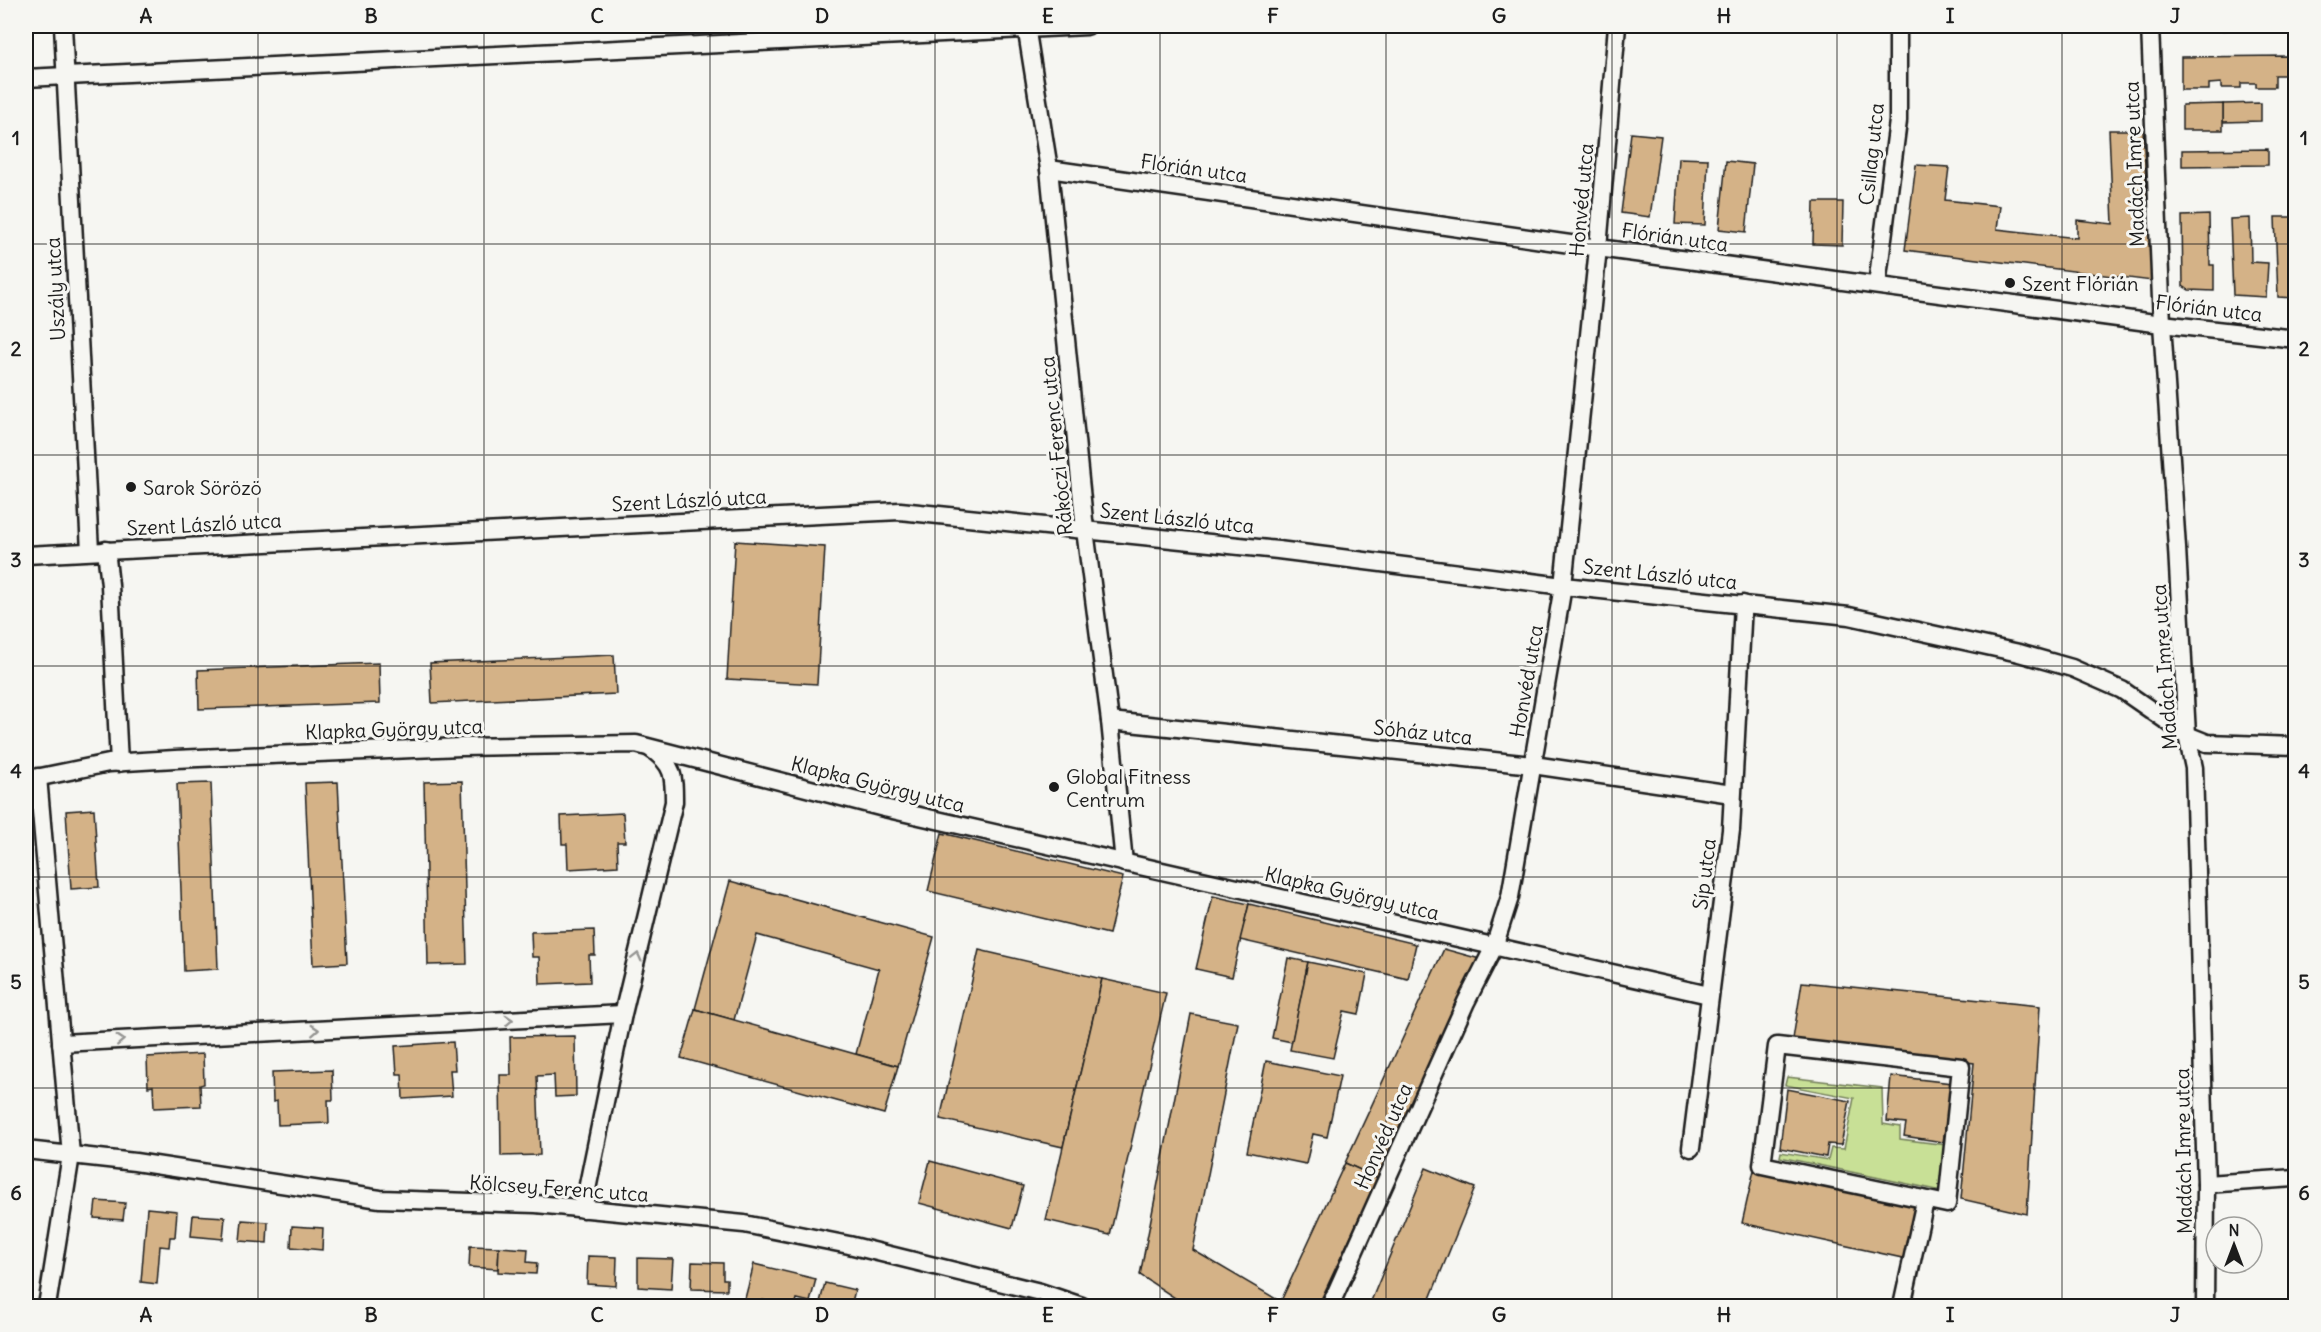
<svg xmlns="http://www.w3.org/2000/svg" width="2321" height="1332" viewBox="0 0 2321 1332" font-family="Delius,sans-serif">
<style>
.green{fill:#c8e096;stroke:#727e59;stroke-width:1.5}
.building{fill:#d4b287;stroke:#1c1c1c;stroke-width:1.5}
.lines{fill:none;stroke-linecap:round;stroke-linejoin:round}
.street-casing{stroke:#1c1c1c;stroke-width:21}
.street{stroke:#f6f6f2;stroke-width:16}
.oneway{stroke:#949492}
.grid{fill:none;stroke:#1c1c1c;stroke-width:1.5;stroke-opacity:0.55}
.poi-dot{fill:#1c1c1c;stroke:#f6f6f2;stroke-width:2}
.labels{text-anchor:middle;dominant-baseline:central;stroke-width:6;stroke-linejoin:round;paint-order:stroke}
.street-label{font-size:20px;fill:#1c1c1c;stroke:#f6f6f2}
.poi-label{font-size:20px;fill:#1c1c1c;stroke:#f6f6f2;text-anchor:start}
.neatline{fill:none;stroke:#1c1c1c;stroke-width:2}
.grid-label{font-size:20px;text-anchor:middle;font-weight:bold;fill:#1c1c1c}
</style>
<rect width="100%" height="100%" fill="#f6f6f2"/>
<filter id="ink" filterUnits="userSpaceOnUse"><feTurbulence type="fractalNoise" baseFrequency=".0167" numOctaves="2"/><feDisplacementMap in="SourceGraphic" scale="12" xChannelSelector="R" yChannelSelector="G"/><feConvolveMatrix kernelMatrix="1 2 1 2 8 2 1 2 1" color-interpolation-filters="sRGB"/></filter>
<g filter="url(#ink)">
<path class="green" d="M 1787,1077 L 1882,1088 L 1883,1124 L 1900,1127 L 1900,1139 L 1947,1145 L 1942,1191 L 1780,1157 L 1781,1152 L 1828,1160 L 1831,1148 L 1844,1149 L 1854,1098 L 1785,1085 Z"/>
<g class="building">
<path d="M 2179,26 L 2247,26 L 2247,30 L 2179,31 Z"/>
<path d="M 2288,56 L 2288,75 L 2275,75 L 2275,87 L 2256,87 L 2256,83 L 2241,83 L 2241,88 L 2221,88 L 2221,83 L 2209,84 L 2209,90 L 2181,90 L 2181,57 Z"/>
<path d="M 2261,103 L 2261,121 L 2223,122 L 2223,104 Z"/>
<path d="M 2223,104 L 2223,130 L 2182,130 L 2182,105 Z"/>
<path d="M 2109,130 L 2143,130 L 2152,281 L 1905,250 L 1916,165 L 1949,167 L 1945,200 L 2000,206 L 1997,229 L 2077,238 L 2077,220 L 2113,224 Z"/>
<path d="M 1631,133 L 1661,136 L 1650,217 L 1621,213 Z"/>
<path d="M 2268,149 L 2268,165 L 2182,166 L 2182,150 Z"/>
<path d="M 1679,158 L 1708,159 L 1705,225 L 1675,224 Z"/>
<path d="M 1726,161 L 1753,164 L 1746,232 L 1719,229 Z"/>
<path d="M 1814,202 L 1843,202 L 1842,245 L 1813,244 Z"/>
<path d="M 2209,215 L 2210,265 L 2214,265 L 2214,291 L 2189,290 L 2183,286 L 2182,216 Z"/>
<path d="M 2275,217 L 2296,217 L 2296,298 L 2278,297 Z"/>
<path d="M 2250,218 L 2251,262 L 2268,263 L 2266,297 L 2233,295 L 2230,219 Z"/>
<path d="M 735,541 L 825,547 L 817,684 L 727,679 Z"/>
<path d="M 614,655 L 616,694 L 432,703 L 430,663 Z"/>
<path d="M 379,663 L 380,703 L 199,709 L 198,670 Z"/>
<path d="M 462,781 L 467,964 L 428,965 L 424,782 Z"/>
<path d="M 338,782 L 347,963 L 313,965 L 305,783 Z"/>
<path d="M 211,783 L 218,969 L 184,971 L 177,784 Z"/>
<path d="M 94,809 L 99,887 L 71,889 L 66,811 Z"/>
<path d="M 623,813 L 625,842 L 617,842 L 618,866 L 568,869 L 567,844 L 562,844 L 561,816 Z"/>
<path d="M 942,833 L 1123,877 L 1109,934 L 928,891 Z"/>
<path d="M 730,881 L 934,937 L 898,1066 L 856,1054 L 879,969 L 757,935 L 734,1020 L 695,1009 Z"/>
<path d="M 1213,896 L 1249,904 L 1232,977 L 1196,969 Z"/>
<path d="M 1249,904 L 1416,944 L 1408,979 L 1240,940 Z"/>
<path d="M 594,930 L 595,955 L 589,955 L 590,982 L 540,984 L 539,957 L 532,957 L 531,932 Z"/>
<path d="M 1444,949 L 1480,959 L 1378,1178 L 1345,1163 Z"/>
<path d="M 979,950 L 1102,979 L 1063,1147 L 940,1119 Z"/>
<path d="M 1288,958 L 1308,962 L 1292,1042 L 1272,1038 Z"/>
<path d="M 1308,962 L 1367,974 L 1359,1014 L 1344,1011 L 1333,1058 L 1290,1050 Z"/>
<path d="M 1102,979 L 1166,993 L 1110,1235 L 1046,1220 Z"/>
<path d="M 1802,982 L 2040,1006 L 2027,1214 L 1961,1199 L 1974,1063 L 1793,1039 Z"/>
<path d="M 695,1009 L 898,1066 L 884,1114 L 681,1058 Z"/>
<path d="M 1191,1014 L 1238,1023 L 1193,1250 L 1288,1306 L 1187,1306 L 1140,1275 Z"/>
<path d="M 575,1036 L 576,1096 L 555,1097 L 554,1075 L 537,1076 L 540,1155 L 501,1156 L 500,1075 L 511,1075 L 510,1037 Z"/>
<path d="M 453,1042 L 455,1070 L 450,1070 L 452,1096 L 403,1099 L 402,1074 L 397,1074 L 395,1046 Z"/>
<path d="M 203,1054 L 204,1084 L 200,1085 L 201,1106 L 154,1108 L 153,1086 L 148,1087 L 147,1057 Z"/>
<path d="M 1266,1061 L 1340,1076 L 1327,1137 L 1313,1134 L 1306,1164 L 1247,1152 Z"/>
<path d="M 332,1070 L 333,1100 L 328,1100 L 329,1123 L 278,1125 L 277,1101 L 273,1102 L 272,1072 Z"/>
<path d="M 1891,1076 L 1952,1083 L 1943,1142 L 1904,1136 L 1906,1123 L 1887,1121 Z"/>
<path d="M 1787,1089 L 1850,1101 L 1841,1145 L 1828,1144 L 1826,1157 L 1780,1148 Z"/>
<path d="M 930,1161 L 1023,1186 L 1012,1228 L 919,1203 Z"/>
<path d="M 1345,1163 L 1378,1178 L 1318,1306 L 1288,1306 L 1280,1303 Z"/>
<path d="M 1426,1168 L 1475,1188 L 1427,1306 L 1369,1306 Z"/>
<path d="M 1754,1170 L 1920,1206 L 1907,1259 L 1742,1223 Z"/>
<path d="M 96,1201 L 125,1203 L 123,1220 L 94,1218 Z"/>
<path d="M 147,1208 L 177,1211 L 175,1237 L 170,1237 L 169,1247 L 160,1246 L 157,1284 L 141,1282 Z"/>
<path d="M 193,1215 L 225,1217 L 223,1239 L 191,1236 Z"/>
<path d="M 242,1220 L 268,1222 L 267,1243 L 240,1241 Z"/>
<path d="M 292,1226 L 323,1228 L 322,1250 L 291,1247 Z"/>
<path d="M 470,1246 L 499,1247 L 498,1269 L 469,1267 Z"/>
<path d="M 499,1247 L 528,1249 L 527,1262 L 537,1263 L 536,1274 L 498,1272 Z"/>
<path d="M 588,1256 L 617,1257 L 616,1286 L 587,1284 Z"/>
<path d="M 638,1258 L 673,1259 L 671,1289 L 638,1287 Z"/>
<path d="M 692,1262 L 723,1263 L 723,1279 L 727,1279 L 727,1290 L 691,1289 Z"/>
<path d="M 754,1264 L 816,1279 L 810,1302 L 797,1299 L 795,1306 L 767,1306 L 768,1301 L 762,1300 L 761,1306 L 743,1306 Z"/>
<path d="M 825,1283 L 855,1290 L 851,1306 L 819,1306 Z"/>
</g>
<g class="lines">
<g class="street-casing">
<g id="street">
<path d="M 63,26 L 90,551"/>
<path d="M 1026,26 L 1049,169 L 1085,530 L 1110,721 L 1124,863"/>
<path d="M 2150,26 L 2162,324 L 2177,548 L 2187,735 L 2194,768 L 2206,1184 L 2205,1306"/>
<path d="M 26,78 L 1087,26"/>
<path d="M 1049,169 L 1598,248 L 2162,324 L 2296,339"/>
<path d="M 1877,285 L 1898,121 L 1898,26"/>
<path d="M 106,550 L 110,585 L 119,763"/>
<path d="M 26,555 L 900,511 L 1278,550 L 1563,586 L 1849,616 L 2019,653 L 2072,668 L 2122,690 L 2187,735 L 2207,743 L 2296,746"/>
<path d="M 1110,721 L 1533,765 L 1732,794"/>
<path d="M 38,777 L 71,1155 L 47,1306"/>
<path d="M 26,780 L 109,763 L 175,759 L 461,747 L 636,744 L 884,808 L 1709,995"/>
<path d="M 61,1043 L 623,1014"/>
<path d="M 1777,1046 L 1961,1067 L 1947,1204 L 1762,1165 Z"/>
<path d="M 1691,1148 L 1731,830 L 1743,604"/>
<path d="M 26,1150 L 135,1162 L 380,1199 L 536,1204 L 744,1224 L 849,1245 L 1040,1292 L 1082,1306"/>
<path d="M 2206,1184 L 2296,1178"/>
<path d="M 583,1209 L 623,1014 L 674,802 C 674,776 674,765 651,749"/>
<path d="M 1330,1306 L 1466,1002 L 1494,947 L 1510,897 L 1563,586 L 1598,248 L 1617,26"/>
<path d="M 1902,1306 L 1925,1201"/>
</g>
</g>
<use href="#street" class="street"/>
</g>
<defs><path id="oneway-chevron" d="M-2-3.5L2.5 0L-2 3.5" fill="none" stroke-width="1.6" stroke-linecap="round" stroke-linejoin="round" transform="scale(1.5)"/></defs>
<g class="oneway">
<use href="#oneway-chevron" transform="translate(637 957) rotate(-76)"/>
<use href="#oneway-chevron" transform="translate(509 1020) rotate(-3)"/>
<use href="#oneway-chevron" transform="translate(315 1030) rotate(-3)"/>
<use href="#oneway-chevron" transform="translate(120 1040) rotate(-3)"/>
</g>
</g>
<path class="grid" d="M 258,26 L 258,1306M 484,26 L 484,1306M 710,26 L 710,1306M 935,26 L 935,1306M 1160,26 L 1160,1306M 1386,26 L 1386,1306M 1612,26 L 1612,1306M 1837,26 L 1837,1306M 2062,26 L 2062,1306M 26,244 L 2296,244M 26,455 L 2296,455M 26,666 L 2296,666M 26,877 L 2296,877M 26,1088 L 2296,1088"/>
<g class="poi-dot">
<circle cx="2010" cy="283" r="6"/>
<circle cx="131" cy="487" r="6"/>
<circle cx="1054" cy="787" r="6"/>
</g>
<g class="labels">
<g class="street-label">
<text transform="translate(1871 154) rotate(-84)">Csillag utca</text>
<text transform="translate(2134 164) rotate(-92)">Madách Imre utca</text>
<text transform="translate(1194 168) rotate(8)">Flórián utca</text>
<text transform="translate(1581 200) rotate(-85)">Honvéd utca</text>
<text transform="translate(1675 237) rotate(8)">Flórián utca</text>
<text transform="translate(55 289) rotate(-93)">Uszály utca</text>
<text transform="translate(2209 308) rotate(7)">Flórián utca</text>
<text transform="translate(1056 446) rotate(-96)">Rákóczi Ferenc utca</text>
<text transform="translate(689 500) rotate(-3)">Szent László utca</text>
<text transform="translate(1177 518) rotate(6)">Szent László utca</text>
<text transform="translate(204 524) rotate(-3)">Szent László utca</text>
<text transform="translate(1660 574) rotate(6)">Szent László utca</text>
<text transform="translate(2164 667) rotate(-94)">Madách Imre utca</text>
<text transform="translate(1526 681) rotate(-80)">Honvéd utca</text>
<text transform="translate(394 729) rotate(-2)">Klapka György utca</text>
<text transform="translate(1423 732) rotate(6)">Sóház utca</text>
<text transform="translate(878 784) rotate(14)">Klapka György utca</text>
<text transform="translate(1704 874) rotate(-83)">Síp utca</text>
<text transform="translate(1352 893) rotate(13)">Klapka György utca</text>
<text transform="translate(1383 1136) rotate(-66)">Honvéd utca</text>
<text transform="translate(2183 1151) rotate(-91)">Madách Imre utca</text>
<text transform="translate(559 1188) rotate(4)">Kölcsey Ferenc utca</text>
</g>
<g class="poi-label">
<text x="2022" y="283">Szent Flórián</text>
<text x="143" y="487">Sarok Sörözö</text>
<text x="1066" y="776">Global Fitness<tspan x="1066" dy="23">Centrum</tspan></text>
</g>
</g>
<rect width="2321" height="1332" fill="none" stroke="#f6f6f2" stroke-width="66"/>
<g transform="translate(2234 1245)"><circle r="28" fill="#f6f6f2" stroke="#9f9f9c" stroke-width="1.5"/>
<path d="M0-4.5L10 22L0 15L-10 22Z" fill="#1c1c1c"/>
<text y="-9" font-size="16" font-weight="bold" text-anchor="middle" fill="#1c1c1c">N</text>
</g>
<rect x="33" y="33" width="2255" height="1266" class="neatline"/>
<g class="grid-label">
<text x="146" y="23">A</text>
<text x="371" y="23">B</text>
<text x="597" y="23">C</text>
<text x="822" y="23">D</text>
<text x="1048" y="23">E</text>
<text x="1273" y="23">F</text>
<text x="1499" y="23">G</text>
<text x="1724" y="23">H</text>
<text x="1950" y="23">I</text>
<text x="2175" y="23">J</text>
<text x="16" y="145">1</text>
<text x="2304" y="145">1</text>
<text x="16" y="356">2</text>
<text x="2304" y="356">2</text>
<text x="16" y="567">3</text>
<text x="2304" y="567">3</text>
<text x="16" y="778">4</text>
<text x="2304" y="778">4</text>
<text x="16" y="989">5</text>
<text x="2304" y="989">5</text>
<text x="16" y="1200">6</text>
<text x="2304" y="1200">6</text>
<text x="146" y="1322">A</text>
<text x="371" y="1322">B</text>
<text x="597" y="1322">C</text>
<text x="822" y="1322">D</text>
<text x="1048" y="1322">E</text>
<text x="1273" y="1322">F</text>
<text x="1499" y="1322">G</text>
<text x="1724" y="1322">H</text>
<text x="1950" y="1322">I</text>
<text x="2175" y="1322">J</text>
</g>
</svg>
